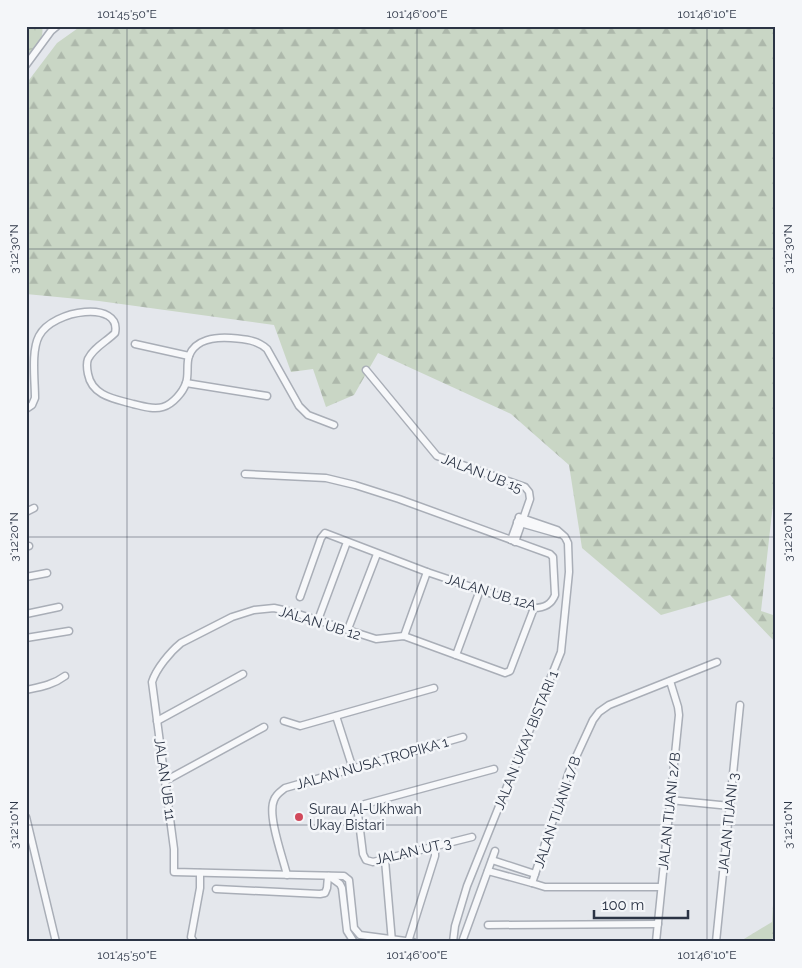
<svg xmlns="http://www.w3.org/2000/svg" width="802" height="968" viewBox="0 0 802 968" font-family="Raleway,sans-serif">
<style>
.forest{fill:url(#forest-firs)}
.park{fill:url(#park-crowns)}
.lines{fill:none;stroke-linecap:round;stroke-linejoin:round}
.street-casing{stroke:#a9aeb7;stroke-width:9}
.street{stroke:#f7f8fa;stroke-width:6}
.ticks{fill:none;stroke:#2b3445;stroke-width:1;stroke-opacity:0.45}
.poi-dot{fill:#d1495b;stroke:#f4f6f9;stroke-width:2}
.labels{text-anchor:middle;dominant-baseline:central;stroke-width:5;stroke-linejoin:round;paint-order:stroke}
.street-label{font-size:14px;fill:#2b3445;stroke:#f4f6f9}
.poi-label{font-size:14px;fill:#2b3445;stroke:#f4f6f9;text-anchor:start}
.neatline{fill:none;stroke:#2b3445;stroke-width:2}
.ticks-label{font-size:12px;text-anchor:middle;fill:#2b3445}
</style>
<defs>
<pattern id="forest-firs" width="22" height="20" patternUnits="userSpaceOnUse" patternTransform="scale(1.25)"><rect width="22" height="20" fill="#c9d6c5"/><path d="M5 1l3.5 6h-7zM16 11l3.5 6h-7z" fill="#adb8ab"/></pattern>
<pattern id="park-crowns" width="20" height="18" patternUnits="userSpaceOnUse" patternTransform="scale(1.25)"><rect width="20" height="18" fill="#c9d6c5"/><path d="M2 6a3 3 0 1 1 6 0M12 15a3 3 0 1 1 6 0" fill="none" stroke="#adb8ab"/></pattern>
</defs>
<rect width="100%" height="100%" fill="#e4e7ec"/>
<g class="forest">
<path d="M 81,26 L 776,26 L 776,477 L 761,611 L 776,616 L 776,643 L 730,595 L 661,615 L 582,548 L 569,465 L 511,414 L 378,353 L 354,395 L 326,407 L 313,369 L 291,372 L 274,325 L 99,301 L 26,294 L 26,84 L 57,43 Z"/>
<path d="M 776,853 L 776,936 L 767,942 L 739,942 L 772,922 Z"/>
</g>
<path class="park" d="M 26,26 L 42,26 C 45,40 34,49 26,59 Z"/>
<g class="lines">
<g class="street-casing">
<g id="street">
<path d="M 26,65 L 51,31 L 57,26"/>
<path d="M 135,344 L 189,356"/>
<path d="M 366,370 L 437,456 L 525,487 L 529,492 L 530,499 L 515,542"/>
<path d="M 186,383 L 267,396"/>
<path d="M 26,409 L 32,405 L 35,398 C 35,380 31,351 39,336 C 53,309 122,300 115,333 C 106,342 94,347 88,359 C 86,364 87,369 88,374 C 92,396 115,399 133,404 C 142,406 153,410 163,407 C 173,404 183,392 186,383 C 189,375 186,364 189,356 C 195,339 216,337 231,338 C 245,339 257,340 267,349 L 299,406 L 308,415 L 334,425"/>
<path d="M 245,474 L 326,478 L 355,485 L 399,499 L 550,554 L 553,557 L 555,595 C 551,605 544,608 534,608 L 427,572 L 325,533 L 321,538 L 300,597"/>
<path d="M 26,512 L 34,508"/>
<path d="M 517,522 L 559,534"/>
<path d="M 511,540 L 519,518"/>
<path d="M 26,547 L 29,546"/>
<path d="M 26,577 L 47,573"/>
<path d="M 26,614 L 59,607"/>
<path d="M 318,620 L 347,542"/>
<path d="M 348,629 L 377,554"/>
<path d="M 404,636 L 427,572"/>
<path d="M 26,638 L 69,631"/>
<path d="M 456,655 L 480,590"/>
<path d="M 26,690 C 40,687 53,685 65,676"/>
<path d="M 336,716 L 353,769"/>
<path d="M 157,721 L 243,674"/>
<path d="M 284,721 L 300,726 L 434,688"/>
<path d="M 165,781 L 264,727"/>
<path d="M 670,800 L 730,806"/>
<path d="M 26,817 L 56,942"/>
<path d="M 472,837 L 373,862 L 366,860 L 363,854 L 358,814 L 361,808 L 365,804 L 494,769"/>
<path d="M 385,860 L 392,942"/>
<path d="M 492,860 L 535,874"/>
<path d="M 488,871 L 532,883"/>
<path d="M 287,875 C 283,858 267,815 274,800 C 276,794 280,792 285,788 L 463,737"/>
<path d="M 329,876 L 340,884 L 342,888 L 347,931 L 354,942"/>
<path d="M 661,887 L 545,887 L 532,883 L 569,772 L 593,720 L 599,712 L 609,705 L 717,662"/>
<path d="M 216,889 L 320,894 L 325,893 L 327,888 L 328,876"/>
<path d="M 488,925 L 658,924"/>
<path d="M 194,942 L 191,937 L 200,888 L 200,873"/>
<path d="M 408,942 L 435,856 L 435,847"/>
<path d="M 413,942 L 360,935 L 354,928 L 349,880 L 344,876 L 174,872 L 174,849 L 152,682 C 156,669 170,652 181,643 L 232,617 L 254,610 L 274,608 L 292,612 L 376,639 L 404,636 L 505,673 L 510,671 L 534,608"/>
<path d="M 453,942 L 455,926 L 467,886 L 561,652 L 569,572 L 568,543 L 565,537 L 557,530 L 519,517"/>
<path d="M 462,942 L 495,851"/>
<path d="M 656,942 L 679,715 L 678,707 L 670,681"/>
<path d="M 716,942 L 740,705"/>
</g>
</g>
<use href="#street" class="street"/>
</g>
<path class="ticks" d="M 127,26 L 127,942M 417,26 L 417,942M 707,26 L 707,942M 26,249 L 776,249M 26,537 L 776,537M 26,825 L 776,825"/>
<circle class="poi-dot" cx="299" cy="817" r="5"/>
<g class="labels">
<g class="street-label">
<text transform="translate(482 473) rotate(21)">JALAN UB 15</text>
<text transform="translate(491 592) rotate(17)">JALAN UB 12A</text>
<text transform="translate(320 623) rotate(17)">JALAN UB 12</text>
<text transform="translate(526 740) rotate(-68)">JALAN UKAY BISTARI 1</text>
<text transform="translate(372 763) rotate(-16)">JALAN NUSA TROPIKA 1</text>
<text transform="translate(165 779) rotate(82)">JALAN UB 11</text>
<text transform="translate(669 811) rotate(-84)">JALAN TIJANI 2/B</text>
<text transform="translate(557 812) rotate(-71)">JALAN TIJANI 1/B</text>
<text transform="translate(728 823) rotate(-84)">JALAN TIJANI 3</text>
<text transform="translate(413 851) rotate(-13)">JALAN UT 3</text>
</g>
<g class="poi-label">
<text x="309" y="809">Surau Al-Ukhwah<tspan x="309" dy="16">Ukay Bistari</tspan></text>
</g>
</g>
<rect width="802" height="968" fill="none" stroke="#f4f6f9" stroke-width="55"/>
<path d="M594 910v8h94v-8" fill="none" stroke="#2b3445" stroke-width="2.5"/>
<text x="602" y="910" font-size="15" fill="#2b3445" stroke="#f4f6f9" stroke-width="4" paint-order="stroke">100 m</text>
<rect x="28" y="28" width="746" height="912" class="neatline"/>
<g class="ticks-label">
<text x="127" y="18">101°45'50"E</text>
<text x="417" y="18">101°46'00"E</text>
<text x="707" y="18">101°46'10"E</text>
<text transform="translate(14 249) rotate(-90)" y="4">3°12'30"N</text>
<text transform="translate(788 249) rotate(-90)" y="4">3°12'30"N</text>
<text transform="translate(14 537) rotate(-90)" y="4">3°12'20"N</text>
<text transform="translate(788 537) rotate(-90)" y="4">3°12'20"N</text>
<text transform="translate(14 825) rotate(-90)" y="4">3°12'10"N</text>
<text transform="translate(788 825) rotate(-90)" y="4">3°12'10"N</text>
<text x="127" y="959">101°45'50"E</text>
<text x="417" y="959">101°46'00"E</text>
<text x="707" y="959">101°46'10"E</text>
</g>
</svg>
